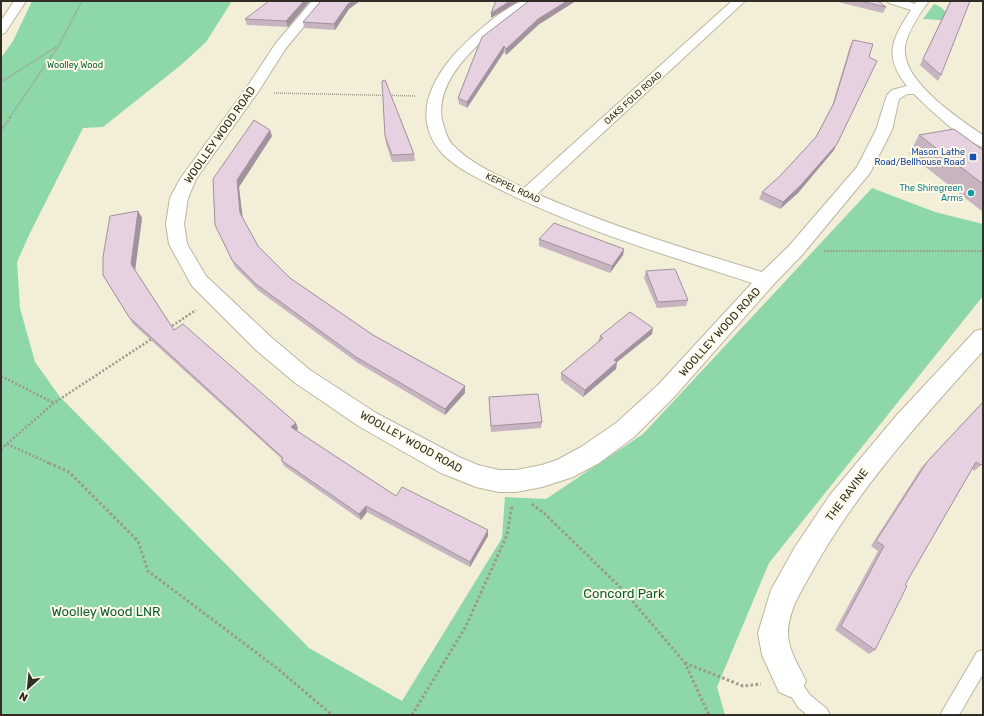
<svg xmlns="http://www.w3.org/2000/svg" width="984" height="716" viewBox="0 0 984 716" font-family="Rubik,sans-serif">
<style>
.green{fill:#8dd7a9}
.lines{fill:none;stroke-linecap:round;stroke-linejoin:round}
.service-casing{stroke:#bbb7a1;stroke-width:2}
.minor-casing{stroke:#bbb7a1;stroke-width:2}
.secondary-casing{stroke:#bbb7a1;stroke-width:2}
.path-far3{stroke:#9c9989;stroke-width:1.5;stroke-dasharray:1 1;stroke-linecap:butt}
.path-far2{stroke:#9c9989;stroke-width:2;stroke-dasharray:1.5 1.5;stroke-linecap:butt}
.path-far1{stroke:#9c9989;stroke-width:2.5;stroke-dasharray:2 2;stroke-linecap:butt}
.path{stroke:#9c9989;stroke-width:3;stroke-dasharray:2.5 2.5;stroke-linecap:butt}
.service{fill:#fff;fill-rule:evenodd}
.minor{fill:#fff;fill-rule:evenodd}
.secondary{fill:#fff;fill-rule:evenodd}
.wall{fill:#c6b4c1}
.shaded-wall{fill:#a1929d}
.building{fill:#e6d1e0;stroke:#a1929d}
.transit-dot{fill:#1a4fb4;stroke:#fffbe9;stroke-width:1.5}
.culture-dot{fill:#0f9aa8;stroke:#fffbe9;stroke-width:1.5}
.labels{text-anchor:middle;dominant-baseline:central;stroke-width:4;stroke-linejoin:round;paint-order:stroke}
.far-park-label{font-size:9px;fill:#0f5d37;stroke:#fffbe9}
.far-street-label{font-size:9px;fill:#2f2d25;stroke:#fffbe9}
.far-transit-label{font-size:9px;fill:#164399;stroke:#fffbe9;text-anchor:end}
.far-culture-label{font-size:9px;fill:#0d838f;stroke:#fffbe9;text-anchor:end}
.street-label{font-size:11px;fill:#2f2d25;stroke:#fffbe9}
.near-park-label{font-size:13px;fill:#0f5d37;stroke:#fffbe9}
</style>
<rect width="100%" height="100%" fill="#f2eed7"/>
<g class="green">
<path d="M 32,1 L 232,1 L 206,42 L 181,65 L 103,127 L 83,128 L 29,235 L 17,262 L 20,308 L 35,362 L 60,397 L 309,648 L 402,701 L 502,538 L 505,497 L 546,499 L 643,434 L 872,188 L 935,212 L 983,224 L 983,296 L 769,563 L 717,687 L 725,715 L 1,715 L 1,58 L 13,41 Z"/>
<path d="M 934,4 C 941,7 946,9 946,17 L 941,20 L 923,19 Z"/>
</g>
<g class="lines">
<g class="service-casing">
<g id="service">
<path d="M 983,650 L 983,674 L 959,715 L 940,715 L 977,652 Z"/>
<path d="M 790,672 L 796,675 L 810,695 L 827,709 L 830,715 L 807,715 L 798,707 L 781,681 L 784,675 Z"/>
</g>
</g>
<g class="minor-casing">
<g id="minor">
<path d="M 312,1 L 325,1 L 286,48 L 258,92 L 196,179 L 188,198 L 184,224 L 187,244 L 206,276 L 272,338 L 310,370 L 376,413 L 459,457 L 478,465 L 499,470 L 516,470 L 542,465 L 557,460 L 581,447 L 616,423 L 658,385 L 752,283 C 666,255 578,229 497,188 C 478,178 455,168 441,152 C 414,120 428,86 452,57 C 467,40 499,11 520,2 C 524,0 530,1 535,1 C 531,6 523,10 518,13 C 508,20 498,27 489,35 C 462,58 430,93 445,130 C 447,136 449,142 454,146 C 472,165 500,176 524,188 L 732,1 L 745,1 L 537,194 C 610,226 686,249 762,272 L 788,247 L 857,167 L 876,130 L 887,95 L 892,90 L 907,86 C 883,56 892,39 911,10 L 889,3 L 887,1 L 906,1 L 915,4 L 917,1 L 929,1 C 920,13 903,38 905,53 C 907,84 959,119 983,135 L 983,147 C 964,142 928,108 914,94 L 907,94 L 899,99 L 892,130 L 870,173 L 802,255 L 773,285 L 674,397 L 634,437 L 599,463 L 573,477 L 542,487 L 516,492 L 499,492 L 476,487 L 441,473 L 360,427 L 294,382 L 256,350 L 192,286 L 169,244 L 166,224 L 170,198 L 180,179 L 245,90 L 276,43 Z"/>
<path d="M 983,329 L 983,351 C 919,422 855,492 809,577 C 800,593 788,613 788,633 C 788,650 799,666 806,681 L 801,692 L 790,697 L 779,692 L 762,655 L 758,633 L 771,590 L 795,547 L 830,495 L 896,416 L 975,331 Z"/>
</g>
</g>
<g class="secondary-casing">
<path id="secondary" d="M 14,1 L 26,1 L 5,33 L 1,34 L 1,21 Z"/>
</g>
<g class="path-far3">
<path d="M 1,82 L 56,47"/>
<path d="M 274,93 L 415,96"/>
<path d="M 10,117 L 59,45 L 82,1"/>
</g>
<g class="path-far2">
<path d="M 1,131 L 11,116"/>
<path d="M 824,251 L 983,251"/>
</g>
<g class="path-far1">
<path d="M 169,328 L 196,310"/>
<path d="M 1,376 L 54,403"/>
<path d="M 7,444 L 51,464"/>
<path d="M 1,449 L 54,403 L 153,338"/>
</g>
<g class="path">
<path d="M 49,463 L 69,472 L 138,541 L 148,571 L 278,669 L 332,715"/>
<path d="M 532,504 L 545,514 L 623,590 L 685,663 L 709,715"/>
<path d="M 685,663 L 743,686 L 761,684"/>
<path d="M 412,715 L 466,626 L 507,535 L 512,505"/>
</g>
<use href="#service" class="service"/>
<use href="#minor" class="minor"/>
<use href="#secondary" class="secondary"/>
</g>
<g class="wall">
<path d="M 310,1 L 288,27 L 247,25 L 245,19 Z"/>
<path d="M 321,1 L 360,1 L 349,9 L 335,30 L 304,28 L 303,22 Z"/>
<path d="M 834,1 L 878,1 L 886,7 L 883,13 Z"/>
<path d="M 950,1 L 941,75 L 938,81 L 920,65 Z"/>
<path d="M 538,25 L 506,55 L 504,52 L 467,108 L 459,104 L 458,98 L 482,37 Z"/>
<path d="M 853,40 L 834,150 L 798,193 L 780,209 L 759,199 L 762,192 L 780,176 L 816,137 L 832,106 L 850,46 Z"/>
<path d="M 919,135 L 983,150 L 983,212 L 909,154 Z"/>
<path d="M 272,136 L 239,187 L 242,217 L 258,246 L 290,278 L 373,335 L 465,386 L 465,393 L 445,415 L 358,363 L 259,291 L 235,267 L 215,225 L 213,179 Z"/>
<path d="M 385,136 L 414,154 L 415,161 L 392,162 L 386,143 Z"/>
<path d="M 138,211 L 142,218 L 135,270 L 174,330 L 296,423 L 298,429 L 296,430 L 396,496 L 488,530 L 488,536 L 470,567 L 367,512 L 361,520 L 284,466 L 281,460 L 282,459 L 133,324 L 103,275 Z"/>
<path d="M 539,239 L 624,249 L 623,255 L 610,273 L 539,246 Z"/>
<path d="M 646,271 L 688,300 L 686,306 L 657,308 L 644,278 Z"/>
<path d="M 652,334 L 617,362 L 616,369 L 583,397 L 561,380 L 561,373 L 598,342 L 600,336 Z"/>
<path d="M 489,397 L 542,422 L 541,428 L 491,432 Z"/>
<path d="M 983,402 L 981,465 L 974,471 L 972,469 L 905,585 L 875,650 L 869,654 L 835,630 L 878,551 L 871,546 L 921,468 Z"/>
</g>
<g class="shaded-wall">
<path d="M 304,1 L 310,1 L 288,27 L 286,21 Z"/>
<path d="M 352,1 L 360,1 L 349,9 L 335,30 L 334,24 L 348,4 Z"/>
<path d="M 510,1 L 519,1 L 491,18 L 491,13 Z"/>
<path d="M 567,1 L 576,1 L 538,25 L 506,55 L 506,49 L 538,19 Z"/>
<path d="M 504,46 L 504,52 L 467,108 L 467,102 Z"/>
<path d="M 877,61 L 834,150 L 798,193 L 780,209 L 783,202 Z"/>
<path d="M 270,130 L 272,136 L 239,187 L 243,220 L 240,213 L 237,180 Z"/>
<path d="M 138,211 L 142,218 L 135,271 L 131,264 Z"/>
<path d="M 624,249 L 623,255 L 610,273 L 612,266 Z"/>
<path d="M 653,328 L 652,334 L 617,362 L 616,369 L 583,397 L 585,390 L 614,360 Z"/>
<path d="M 465,386 L 465,393 L 445,415 L 445,409 Z"/>
<path d="M 296,423 L 298,429 L 293,433 L 291,427 Z"/>
<path d="M 366,506 L 367,512 L 361,520 L 359,514 Z"/>
<path d="M 488,530 L 488,536 L 470,567 L 470,562 Z"/>
</g>
<g class="building">
<path d="M 269,1 L 304,1 L 286,21 L 245,19 Z"/>
<path d="M 321,1 L 352,1 L 348,4 L 334,24 L 303,22 Z"/>
<path d="M 496,1 L 510,1 L 491,13 Z"/>
<path d="M 529,1 L 567,1 L 538,19 L 506,49 L 504,46 L 467,102 L 458,98 L 482,37 Z"/>
<path d="M 860,1 L 878,1 L 886,7 Z"/>
<path d="M 951,1 L 970,1 L 941,75 L 923,59 Z"/>
<path d="M 853,40 L 873,44 L 869,57 L 877,61 L 837,144 L 800,186 L 783,202 L 762,192 L 780,176 L 816,137 L 834,103 Z"/>
<path d="M 385,80 L 414,154 L 392,155 L 385,136 L 382,81 Z"/>
<path d="M 254,120 L 270,130 L 237,180 L 240,213 L 258,246 L 290,278 L 373,335 L 465,386 L 445,409 L 356,357 L 256,284 L 232,260 L 215,225 L 213,179 Z"/>
<path d="M 954,129 L 983,150 L 983,184 L 919,135 Z"/>
<path d="M 138,211 L 131,264 L 174,330 L 183,324 L 296,423 L 291,427 L 396,496 L 402,487 L 488,530 L 470,562 L 366,506 L 359,514 L 281,460 L 283,458 L 129,317 L 103,275 L 103,257 L 110,216 Z"/>
<path d="M 554,223 L 624,249 L 612,266 L 539,239 Z"/>
<path d="M 675,269 L 688,300 L 658,302 L 646,271 Z"/>
<path d="M 630,312 L 653,328 L 614,360 L 617,362 L 585,390 L 561,373 L 603,338 L 600,336 Z"/>
<path d="M 538,394 L 542,422 L 491,426 L 489,397 Z"/>
<path d="M 983,402 L 983,463 L 981,465 L 976,462 L 905,585 L 907,586 L 875,650 L 841,626 L 884,546 L 876,541 L 927,462 Z"/>
</g>
<rect class="transit-dot" x="969" y="153" width="8" height="8" rx="2"/>
<circle class="culture-dot" cx="971" cy="193" r="4"/>
<g class="labels">
<g class="far-park-label">
<text x="75" y="65">Woolley Wood</text>
</g>
<g class="far-street-label">
<text transform="translate(633 98) rotate(-42)">OAKS FOLD ROAD</text>
<text transform="translate(513 188) rotate(25)">KEPPEL ROAD</text>
</g>
<g class="far-transit-label">
<text x="965" y="152">Mason Lathe<tspan x="965" dy="10">Road/Bellhouse Road</tspan></text>
</g>
<g class="far-culture-label">
<text x="963" y="188">The Shiregreen<tspan x="963" dy="10">Arms</tspan></text>
</g>
<g class="street-label">
<text transform="translate(220 135) rotate(-55)">WOOLLEY WOOD ROAD</text>
<text transform="translate(720 332) rotate(-48)">WOOLLEY WOOD ROAD</text>
<text transform="translate(411 442) rotate(29)">WOOLLEY WOOD ROAD</text>
<text transform="translate(847 495) rotate(-53)">THE RAVINE</text>
</g>
<g class="near-park-label">
<text x="624" y="593">Concord Park</text>
<text x="106" y="611">Woolley Wood LNR</text>
</g>
</g>
<rect width="984" height="716" fill="none" stroke="#2f2d25" stroke-width="4"/>
<g transform="translate(28 688) rotate(207)" stroke="#fffbe9" stroke-width="3" paint-order="stroke">
<path d="M0-3L7 15L0 10L-7 15Z" fill="#2f2d25"/>
<text y="-6" font-size="11" font-weight="bold" text-anchor="middle" fill="#2f2d25">N</text>
</g>
</svg>
